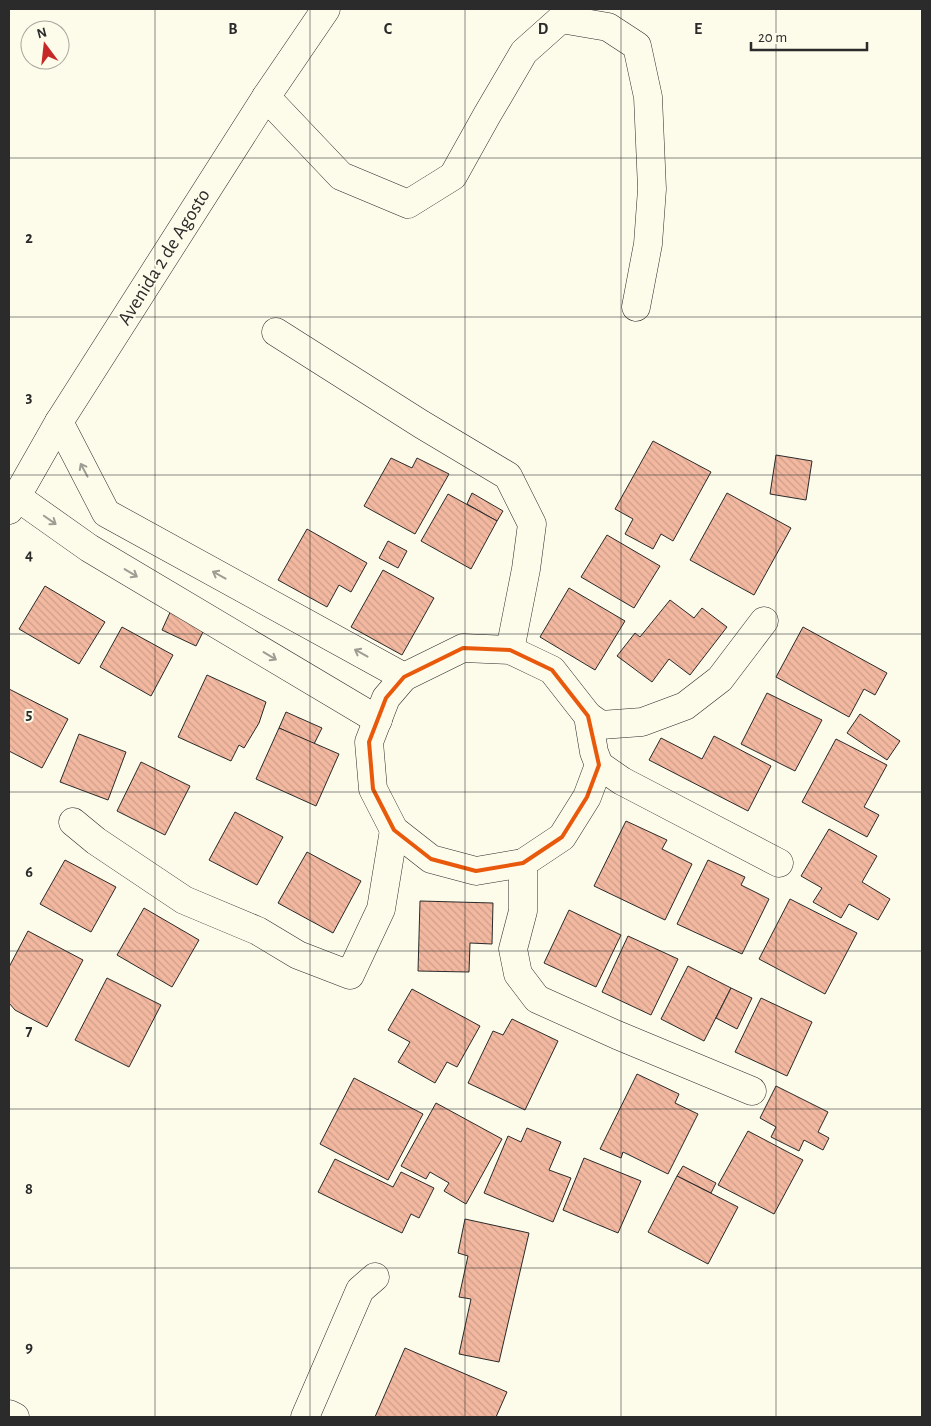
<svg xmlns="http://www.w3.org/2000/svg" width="931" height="1426" viewBox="0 0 931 1426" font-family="'Alegreya Sans',sans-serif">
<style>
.building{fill:url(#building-back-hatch);stroke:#2b2b2b}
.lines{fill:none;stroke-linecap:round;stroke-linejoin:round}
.minor-casing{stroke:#2b2b2b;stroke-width:29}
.secondary-casing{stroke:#2b2b2b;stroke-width:29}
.minor{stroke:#fdfbea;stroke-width:28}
.secondary{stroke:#fdfbea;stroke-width:28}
.oneway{stroke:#9e9d94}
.marked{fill:none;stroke:#e8590c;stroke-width:4;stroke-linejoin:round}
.grid{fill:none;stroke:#2b2b2b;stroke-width:1;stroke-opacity:0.55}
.labels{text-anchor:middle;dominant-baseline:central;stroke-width:4;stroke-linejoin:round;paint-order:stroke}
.street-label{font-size:20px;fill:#2b2b2b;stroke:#fdfbea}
.grid-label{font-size:16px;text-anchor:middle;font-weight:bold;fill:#2b2b2b;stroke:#fdfbea;stroke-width:4;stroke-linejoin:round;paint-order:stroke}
</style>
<defs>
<pattern id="building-back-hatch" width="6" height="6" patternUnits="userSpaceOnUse" patternTransform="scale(1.25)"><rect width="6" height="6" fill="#f2b8a0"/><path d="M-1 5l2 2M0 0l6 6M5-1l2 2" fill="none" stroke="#d09e8a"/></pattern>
</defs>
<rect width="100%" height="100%" fill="#fdfbea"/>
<g class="building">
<path d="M 653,441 L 711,472 L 673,541 L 661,534 L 653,549 L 625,534 L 633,519 L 615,509 Z"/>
<path d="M 776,455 L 812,461 L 806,500 L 770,494 Z"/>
<path d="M 391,458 L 412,468 L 417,458 L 449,474 L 415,534 L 364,506 Z"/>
<path d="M 472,493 L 503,511 L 497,521 L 467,504 Z"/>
<path d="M 727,493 L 791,528 L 754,595 L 690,560 Z"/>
<path d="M 448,494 L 497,521 L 471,569 L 421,541 Z"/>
<path d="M 307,529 L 367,563 L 351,592 L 339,585 L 327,607 L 278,580 Z"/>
<path d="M 607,535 L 660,566 L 634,608 L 581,577 Z"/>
<path d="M 388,541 L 407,551 L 398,568 L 379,558 Z"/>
<path d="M 383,570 L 434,598 L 402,655 L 351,627 Z"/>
<path d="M 45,586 L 105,622 L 79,664 L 19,629 Z"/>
<path d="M 569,588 L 625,621 L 595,670 L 540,637 Z"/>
<path d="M 670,600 L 694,618 L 702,608 L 727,627 L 690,675 L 669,659 L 652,682 L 617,656 L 635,633 L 640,637 Z"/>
<path d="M 172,608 L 207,624 L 196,646 L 162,630 Z"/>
<path d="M 122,627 L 173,655 L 151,696 L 100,667 Z"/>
<path d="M 803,627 L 887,673 L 875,695 L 864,689 L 849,717 L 776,677 Z"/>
<path d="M 207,675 L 266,702 L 259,723 L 244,748 L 239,745 L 231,761 L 178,737 Z"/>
<path d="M 9,689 L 68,719 L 42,768 L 9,751 Z"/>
<path d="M 767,693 L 822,720 L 795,771 L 741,744 Z"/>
<path d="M 286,712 L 322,728 L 314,744 L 279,728 Z"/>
<path d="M 860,714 L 900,741 L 887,760 L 847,733 Z"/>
<path d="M 279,728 L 339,754 L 316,806 L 256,779 Z"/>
<path d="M 79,734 L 126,752 L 108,800 L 60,782 Z"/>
<path d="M 714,736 L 771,766 L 748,811 L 649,760 L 661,738 L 702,759 Z"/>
<path d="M 836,739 L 887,765 L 864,807 L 879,815 L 867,837 L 802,802 Z"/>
<path d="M 141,762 L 190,786 L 165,835 L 117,811 Z"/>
<path d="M 235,812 L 283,837 L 257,885 L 209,860 Z"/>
<path d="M 626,821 L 667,840 L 662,849 L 692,864 L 665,920 L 594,886 Z"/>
<path d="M 829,829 L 877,856 L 862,882 L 890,899 L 878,920 L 849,904 L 841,918 L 813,902 L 822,888 L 801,876 Z"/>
<path d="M 307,852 L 361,881 L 333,933 L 278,903 Z"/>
<path d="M 65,860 L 116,887 L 91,932 L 40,904 Z"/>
<path d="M 708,860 L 745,877 L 741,885 L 769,899 L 742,954 L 677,924 Z"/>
<path d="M 790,899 L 857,933 L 825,994 L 759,959 Z"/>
<path d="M 420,901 L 493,903 L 492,944 L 470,943 L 469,972 L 418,971 Z"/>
<path d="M 144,908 L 199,940 L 172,987 L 117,955 Z"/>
<path d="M 569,910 L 621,935 L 596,987 L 544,963 Z"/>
<path d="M 28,931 L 83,960 L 47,1027 L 15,1010 L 9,1003 L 9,967 Z"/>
<path d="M 628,936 L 678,959 L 651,1015 L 602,992 Z"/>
<path d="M 688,966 L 731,988 L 704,1041 L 661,1019 Z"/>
<path d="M 107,978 L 161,1005 L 129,1067 L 75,1040 Z"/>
<path d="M 731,988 L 752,998 L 737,1029 L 716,1018 Z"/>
<path d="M 412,989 L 480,1026 L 457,1067 L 447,1062 L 435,1083 L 398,1062 L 410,1042 L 388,1030 Z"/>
<path d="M 761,998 L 812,1022 L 787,1076 L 735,1052 Z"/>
<path d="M 512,1019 L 558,1041 L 525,1110 L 468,1083 L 493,1031 L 503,1035 Z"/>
<path d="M 637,1074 L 679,1094 L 675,1103 L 698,1114 L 668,1174 L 623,1152 L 621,1158 L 600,1149 Z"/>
<path d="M 354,1078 L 423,1114 L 388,1180 L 320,1144 Z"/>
<path d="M 776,1086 L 828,1112 L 818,1132 L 829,1138 L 823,1150 L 804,1140 L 799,1151 L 771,1137 L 776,1127 L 760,1118 Z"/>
<path d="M 436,1103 L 502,1139 L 466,1204 L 444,1191 L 449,1183 L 430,1172 L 426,1179 L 401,1166 Z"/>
<path d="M 527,1128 L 561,1142 L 549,1170 L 571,1178 L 553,1222 L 484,1193 L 508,1136 L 521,1142 Z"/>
<path d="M 748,1131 L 803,1160 L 774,1214 L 718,1185 Z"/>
<path d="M 584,1158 L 641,1181 L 618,1233 L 563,1210 Z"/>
<path d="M 335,1159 L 393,1187 L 401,1172 L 434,1188 L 419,1218 L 411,1214 L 402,1233 L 318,1192 Z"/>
<path d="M 683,1166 L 716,1183 L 711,1193 L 677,1176 Z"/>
<path d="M 677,1176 L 738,1207 L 708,1264 L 648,1232 Z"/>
<path d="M 465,1219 L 529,1233 L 499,1362 L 459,1354 L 471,1299 L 459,1297 L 468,1256 L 458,1253 Z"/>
<path d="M 405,1348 L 507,1392 L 496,1417 L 375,1417 Z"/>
</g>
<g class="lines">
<g class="minor-casing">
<g id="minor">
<path d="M 266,97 L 341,176 L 408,204 L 453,176 L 487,115 L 524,52 L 561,19 L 608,27 L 637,46 L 648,97 L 652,189 L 648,244 L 636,307"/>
<path d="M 276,332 L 421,424 L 508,476 L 532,524 L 526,569 L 510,650"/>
<path d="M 59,422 L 106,513 L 404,677"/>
<path d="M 17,497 L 89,548 L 378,720"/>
<path d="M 463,648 L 510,650 L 552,670 L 588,716 L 594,752 L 599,765 L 587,797 L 562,837 L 523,863 L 476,871 L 431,859 L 394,830 L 373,789 L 369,742 L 386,698 L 404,677 Z"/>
<path d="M 588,716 L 601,725 L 642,722 L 685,706 L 720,679 L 764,621"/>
<path d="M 599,765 L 622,781 L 779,863"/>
<path d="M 73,822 L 96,841 L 184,900 L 258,931 L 298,955 L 350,975 L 381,909 L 394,830"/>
<path d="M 523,863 L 523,911 L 513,949 L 518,974 L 537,999 L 617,1035 L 752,1091"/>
<path d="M 9,1414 L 15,1417"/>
<path d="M 305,1417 L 360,1290 L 375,1277"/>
</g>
</g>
<g class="secondary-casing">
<path id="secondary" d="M 9,510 L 59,422 L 266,97 L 326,9"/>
</g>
<use href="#minor" class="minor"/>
<use href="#secondary" class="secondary"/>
</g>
<defs><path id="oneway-shaft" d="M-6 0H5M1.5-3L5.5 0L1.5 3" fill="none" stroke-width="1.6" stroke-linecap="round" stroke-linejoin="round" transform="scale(1.25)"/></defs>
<g class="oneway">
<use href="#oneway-shaft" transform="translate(84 470) rotate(-118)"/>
<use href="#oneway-shaft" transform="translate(50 520) rotate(35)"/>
<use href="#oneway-shaft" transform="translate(131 573) rotate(31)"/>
<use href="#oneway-shaft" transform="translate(219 575) rotate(-151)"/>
<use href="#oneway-shaft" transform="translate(361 653) rotate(-151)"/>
<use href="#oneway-shaft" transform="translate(270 656) rotate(31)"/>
</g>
<path class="marked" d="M 463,648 L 510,650 L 552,670 L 588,716 L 599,765 L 587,797 L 562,837 L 523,863 L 476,871 L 431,859 L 394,830 L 373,789 L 369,742 L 386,698 L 404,677 Z"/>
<path class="grid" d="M 155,9 L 155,1417M 310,9 L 310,1417M 465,9 L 465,1417M 621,9 L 621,1417M 776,9 L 776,1417M 9,158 L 922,158M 9,317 L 922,317M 9,475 L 922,475M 9,634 L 922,634M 9,792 L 922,792M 9,951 L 922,951M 9,1109 L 922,1109M 9,1268 L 922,1268"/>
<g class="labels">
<g class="street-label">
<text transform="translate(164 257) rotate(-58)">Avenida 2 de Agosto</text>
</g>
</g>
<g class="grid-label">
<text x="233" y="34">B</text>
<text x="388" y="34">C</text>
<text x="543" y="34">D</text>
<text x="698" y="34">E</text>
<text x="29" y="243">2</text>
<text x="29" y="402">3</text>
<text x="29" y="560">4</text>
<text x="29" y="719">5</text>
<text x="29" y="877">6</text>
<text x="29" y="1036">7</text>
<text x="29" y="1194">8</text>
<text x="29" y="1352">9</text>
</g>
<rect width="931" height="1426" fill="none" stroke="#2b2b2b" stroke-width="20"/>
<g transform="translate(45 45) rotate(345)"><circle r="24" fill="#fdfbea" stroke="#a9a89e"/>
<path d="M0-4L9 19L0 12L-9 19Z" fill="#c62828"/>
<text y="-8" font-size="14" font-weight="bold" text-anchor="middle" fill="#2b2b2b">N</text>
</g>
<path d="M751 42v8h116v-8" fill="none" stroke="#2b2b2b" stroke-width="2.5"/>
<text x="758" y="42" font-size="15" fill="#2b2b2b" stroke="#fdfbea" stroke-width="4" paint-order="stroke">20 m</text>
</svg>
